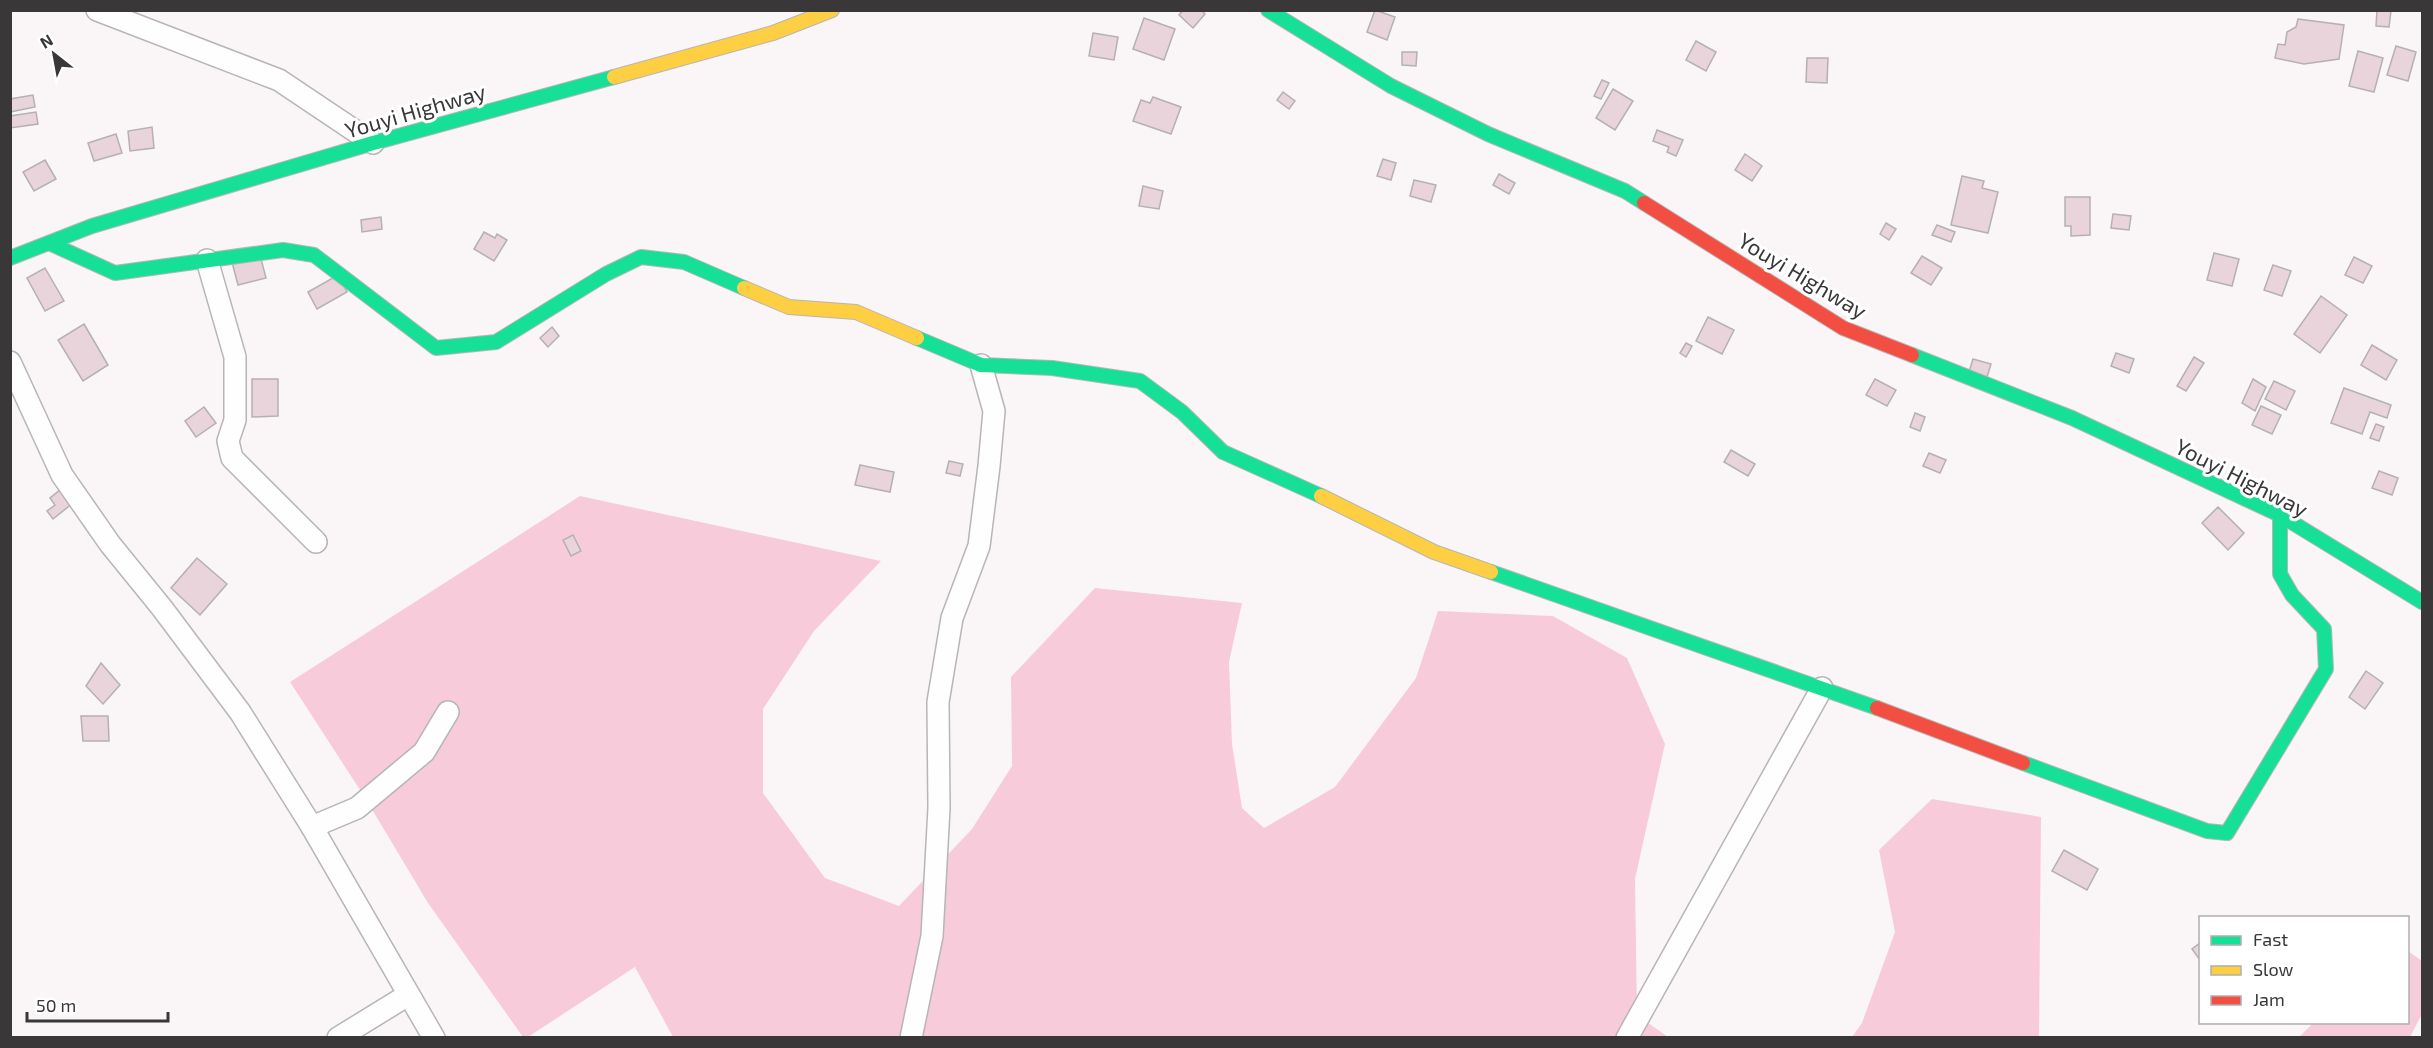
<svg xmlns="http://www.w3.org/2000/svg" width="2433" height="1048" viewBox="0 0 2433 1048" font-family="'Exo 2',sans-serif">
<style>
.forest{fill:#f8cbdb}
.building{fill:#e9d4dc;stroke:#b4b1b2;stroke-width:1.5}
.lines{fill:none;stroke-linecap:round;stroke-linejoin:round}
.street-casing{stroke:#b7b5b6;stroke-width:24}
.fast-casing{stroke:#b7b5b6;stroke-width:16}
.slow-casing{stroke:#b7b5b6;stroke-width:16}
.jam-casing{stroke:#b7b5b6;stroke-width:16}
.street{stroke:#fefefe;stroke-width:21}
.fast{stroke:#16e098;stroke-width:14}
.slow{stroke:#ffcf43;stroke-width:14}
.jam{stroke:#f24e42;stroke-width:14}
.labels{text-anchor:middle;dominant-baseline:central;stroke-width:6;stroke-linejoin:round;paint-order:stroke}
.street-label{font-size:22px;fill:#393737;stroke:#fff}
</style>
<rect width="100%" height="100%" fill="#faf6f8"/>
<g class="forest">
<path d="M 580,496 L 881,561 L 814,631 L 763,709 L 763,793 L 825,878 L 899,906 L 972,829 L 1012,766 L 1011,677 L 1095,588 L 1242,603 L 1229,662 L 1232,744 L 1242,808 L 1264,828 L 1335,787 L 1416,678 L 1438,611 L 1553,616 L 1627,658 L 1665,744 L 1635,879 L 1637,1015 L 1668,1037 L 673,1037 L 635,967 L 528,1037 L 523,1037 L 428,903 L 364,796 L 290,682 Z"/>
<path d="M 1932,799 L 2041,817 L 2039,1037 L 1852,1037 L 1862,1023 L 1895,932 L 1879,850 Z"/>
<path d="M 2408,951 L 2422,961 L 2422,1014 L 2410,1037 L 2299,1037 L 2313,1023 L 2408,1022 Z"/>
</g>
<g class="building">
<path d="M 1183,10 L 1201,10 L 1205,14 L 1193,28 L 1179,15 Z"/>
<path d="M 1375,10 L 1395,17 L 1387,40 L 1367,32 Z"/>
<path d="M 2377,10 L 2391,11 L 2389,27 L 2376,26 Z"/>
<path d="M 1144,18 L 1175,29 L 1164,60 L 1133,49 Z"/>
<path d="M 2298,19 L 2344,25 L 2339,59 L 2304,64 L 2275,58 L 2278,44 L 2285,45 L 2287,32 L 2296,27 Z"/>
<path d="M 1093,33 L 1118,37 L 1114,60 L 1089,56 Z"/>
<path d="M 1696,41 L 1716,52 L 1706,71 L 1686,60 Z"/>
<path d="M 2396,46 L 2416,52 L 2408,81 L 2387,75 Z"/>
<path d="M 2358,51 L 2383,58 L 2374,92 L 2349,86 Z"/>
<path d="M 1402,52 L 1417,52 L 1416,66 L 1402,65 Z"/>
<path d="M 1807,58 L 1828,58 L 1827,83 L 1806,82 Z"/>
<path d="M 1602,80 L 1609,83 L 1601,99 L 1594,96 Z"/>
<path d="M 1613,89 L 1633,101 L 1615,130 L 1596,118 Z"/>
<path d="M 1283,92 L 1295,101 L 1289,109 L 1277,100 Z"/>
<path d="M 33,95 L 35,107 L 10,112 L 10,99 Z"/>
<path d="M 1153,97 L 1181,107 L 1171,134 L 1133,121 L 1141,100 L 1150,103 Z"/>
<path d="M 36,112 L 38,124 L 10,128 L 10,116 Z"/>
<path d="M 152,127 L 154,148 L 130,151 L 128,131 Z"/>
<path d="M 1657,130 L 1683,140 L 1676,156 L 1667,152 L 1669,147 L 1653,141 Z"/>
<path d="M 116,134 L 122,153 L 94,161 L 88,143 Z"/>
<path d="M 1745,154 L 1762,166 L 1752,181 L 1735,170 Z"/>
<path d="M 1383,159 L 1396,163 L 1391,180 L 1377,176 Z"/>
<path d="M 45,160 L 56,179 L 34,191 L 23,172 Z"/>
<path d="M 1499,174 L 1515,183 L 1509,194 L 1493,185 Z"/>
<path d="M 1962,176 L 1984,181 L 1982,188 L 1998,192 L 1988,233 L 1951,225 Z"/>
<path d="M 1414,180 L 1436,185 L 1431,202 L 1410,196 Z"/>
<path d="M 1143,186 L 1163,191 L 1159,209 L 1139,206 Z"/>
<path d="M 2065,197 L 2090,197 L 2090,235 L 2071,236 L 2071,226 L 2065,226 Z"/>
<path d="M 2113,214 L 2131,216 L 2129,230 L 2111,228 Z"/>
<path d="M 381,217 L 382,229 L 362,232 L 361,220 Z"/>
<path d="M 1886,223 L 1896,229 L 1889,240 L 1880,234 Z"/>
<path d="M 1937,225 L 1955,232 L 1951,242 L 1932,235 Z"/>
<path d="M 484,232 L 495,238 L 497,234 L 507,240 L 494,261 L 474,249 Z"/>
<path d="M 2214,253 L 2239,259 L 2232,286 L 2207,280 Z"/>
<path d="M 260,255 L 266,278 L 238,285 L 232,262 Z"/>
<path d="M 1922,256 L 1942,268 L 1931,285 L 1911,273 Z"/>
<path d="M 2354,257 L 2372,266 L 2363,283 L 2345,275 Z"/>
<path d="M 2273,265 L 2291,271 L 2282,296 L 2264,290 Z"/>
<path d="M 45,268 L 64,301 L 45,311 L 27,278 Z"/>
<path d="M 338,275 L 347,292 L 317,309 L 308,292 Z"/>
<path d="M 2321,296 L 2347,315 L 2320,353 L 2294,334 Z"/>
<path d="M 1708,317 L 1734,330 L 1722,354 L 1696,341 Z"/>
<path d="M 84,324 L 108,365 L 83,381 L 58,340 Z"/>
<path d="M 552,327 L 559,336 L 548,347 L 540,338 Z"/>
<path d="M 1686,343 L 1692,346 L 1686,357 L 1680,353 Z"/>
<path d="M 2372,345 L 2397,360 L 2386,380 L 2361,365 Z"/>
<path d="M 2116,353 L 2134,359 L 2129,373 L 2111,366 Z"/>
<path d="M 2194,357 L 2204,363 L 2186,391 L 2177,386 Z"/>
<path d="M 1973,359 L 1991,364 L 1987,377 L 1969,372 Z"/>
<path d="M 252,379 L 278,379 L 278,416 L 252,417 Z"/>
<path d="M 1875,379 L 1896,390 L 1887,406 L 1866,395 Z"/>
<path d="M 2253,379 L 2266,387 L 2255,411 L 2242,403 Z"/>
<path d="M 2274,381 L 2295,391 L 2286,410 L 2265,399 Z"/>
<path d="M 2344,388 L 2391,405 L 2387,418 L 2370,412 L 2362,434 L 2331,423 Z"/>
<path d="M 2261,406 L 2281,415 L 2272,434 L 2252,425 Z"/>
<path d="M 204,407 L 216,423 L 196,437 L 185,421 Z"/>
<path d="M 1915,413 L 1925,417 L 1920,431 L 1910,427 Z"/>
<path d="M 2376,424 L 2384,427 L 2379,441 L 2370,438 Z"/>
<path d="M 1731,450 L 1755,464 L 1748,476 L 1724,462 Z"/>
<path d="M 1929,453 L 1946,460 L 1940,473 L 1923,466 Z"/>
<path d="M 949,461 L 963,464 L 960,476 L 946,473 Z"/>
<path d="M 860,465 L 894,472 L 890,492 L 855,485 Z"/>
<path d="M 2379,471 L 2398,478 L 2392,495 L 2372,488 Z"/>
<path d="M 61,489 L 73,503 L 53,519 L 47,511 L 55,505 L 50,498 Z"/>
<path d="M 2218,507 L 2244,533 L 2228,550 L 2202,523 Z"/>
<path d="M 573,535 L 581,551 L 571,556 L 563,540 Z"/>
<path d="M 197,558 L 227,584 L 200,615 L 171,588 Z"/>
<path d="M 101,663 L 120,685 L 103,704 L 86,686 Z"/>
<path d="M 2366,671 L 2383,683 L 2365,709 L 2349,697 Z"/>
<path d="M 81,716 L 108,716 L 109,741 L 83,741 Z"/>
<path d="M 2064,850 L 2098,869 L 2087,890 L 2052,871 Z"/>
<path d="M 2200,943 L 2200,960 L 2192,949 Z"/>
</g>
<g class="lines">
<g class="street-casing">
<g id="street">
<path d="M 97,10 L 279,80 L 373,143"/>
<path d="M 207,260 L 235,357 L 235,420 L 228,441 L 232,458 L 316,542"/>
<path d="M 10,362 L 62,475 L 110,544 L 162,608 L 240,712 L 312,827 L 434,1038"/>
<path d="M 312,827 L 357,808 L 424,752 L 448,712"/>
<path d="M 338,1038 L 408,995"/>
<path d="M 911,1038 L 932,936 L 939,808 L 938,702 L 952,618 L 979,546 L 989,466 L 994,411 L 981,365"/>
<path d="M 1627,1038 L 1822,688"/>
</g>
</g>
<g class="fast-casing">
<g id="fast">
<path d="M 1268,10 L 1391,86 L 1488,134 L 1625,191 L 1644,203"/>
<path d="M 49,243 L 115,273 L 283,250 L 314,255 L 436,348 L 496,342 L 606,274 L 641,257 L 684,262 L 744,288"/>
<path d="M 10,258 L 92,226 L 373,143 L 614,77"/>
<path d="M 917,338 L 981,365 L 1052,368 L 1140,381 L 1182,412 L 1223,452 L 1321,496"/>
<path d="M 1912,355 L 2072,418 L 2280,515 L 2422,602"/>
<path d="M 1491,572 L 1877,708"/>
<path d="M 2023,763 L 2207,831 L 2227,833 L 2326,669 L 2324,629 L 2292,595 L 2280,574 L 2280,515"/>
</g>
</g>
<g class="slow-casing">
<g id="slow">
<path d="M 614,77 L 773,33 L 832,10"/>
<path d="M 744,288 L 789,307 L 856,312 L 917,338"/>
<path d="M 1321,496 L 1434,552 L 1491,572"/>
</g>
</g>
<g class="jam-casing">
<g id="jam">
<path d="M 1644,203 L 1843,328 L 1912,355"/>
<path d="M 1877,708 L 2023,763"/>
</g>
</g>
<use href="#street" class="street"/>
<use href="#fast" class="fast"/>
<use href="#slow" class="slow"/>
<use href="#jam" class="jam"/>
</g>
<g class="labels">
<g class="street-label">
<text transform="translate(415 110) rotate(-16)">Youyi Highway</text>
<text transform="translate(1803 275) rotate(31)">Youyi Highway</text>
<text transform="translate(2242 477) rotate(27)">Youyi Highway</text>
</g>
</g>
<rect width="2433" height="1048" fill="none" stroke="#393737" stroke-width="24"/>
<rect x="2199" y="916" width="210" height="108" fill="#ffffff" stroke="#b0afaf" stroke-width="1.5"/>
<rect x="2211" y="936" width="30" height="9" fill="#16e098" stroke="#b0afaf" stroke-width="1.5"/>
<text x="2253" y="946" font-size="18" fill="#393737">Fast</text>
<rect x="2211" y="966" width="30" height="9" fill="#ffcf43" stroke="#b0afaf" stroke-width="1.5"/>
<text x="2253" y="976" font-size="18" fill="#393737">Slow</text>
<rect x="2211" y="996" width="30" height="9" fill="#f24e42" stroke="#b0afaf" stroke-width="1.5"/>
<text x="2253" y="1006" font-size="18" fill="#393737">Jam</text>
<g transform="translate(54 54) rotate(329)" stroke="#ffffff" stroke-width="4.5" paint-order="stroke">
<path d="M0-4.5L10 22L0 15L-10 22Z" fill="#393737"/>
<text y="-9" font-size="16" font-weight="bold" text-anchor="middle" fill="#393737">N</text>
</g>
<path d="M27 1012v9h141v-9" fill="none" stroke="#393737" stroke-width="3"/>
<text x="36" y="1012" font-size="18" fill="#393737" stroke="#ffffff" stroke-width="4.5" paint-order="stroke">50 m</text>
</svg>
